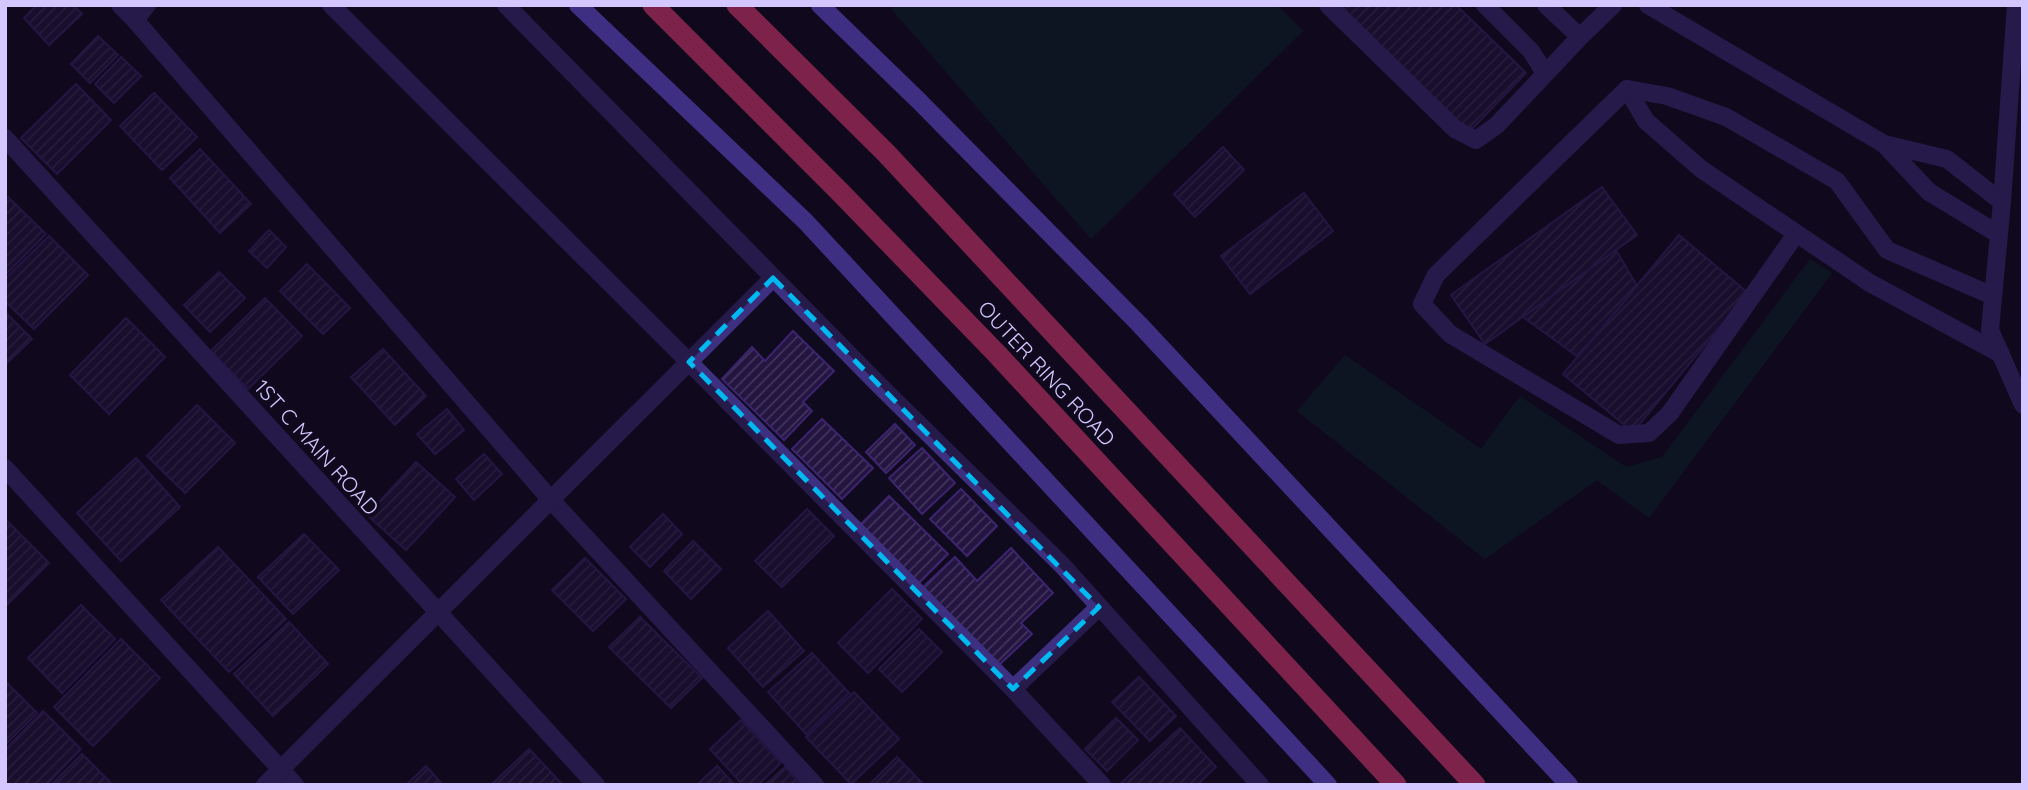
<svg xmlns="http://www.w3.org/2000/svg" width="2028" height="790" viewBox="0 0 2028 790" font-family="Quicksand,sans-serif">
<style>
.green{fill:#0c2528}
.building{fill:url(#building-hatch);stroke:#3c246f;stroke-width:2}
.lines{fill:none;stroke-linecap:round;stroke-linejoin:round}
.lane{stroke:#3e3081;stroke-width:18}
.street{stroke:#3e3081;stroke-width:18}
.secondary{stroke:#775dff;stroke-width:18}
.highway{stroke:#ff4183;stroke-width:21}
.marked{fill:none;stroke:#00b9f1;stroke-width:5;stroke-dasharray:14 9;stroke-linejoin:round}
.labels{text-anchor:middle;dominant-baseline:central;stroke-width:7;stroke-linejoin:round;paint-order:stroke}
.street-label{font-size:21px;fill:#d4c6ff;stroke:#100a1e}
</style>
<defs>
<pattern id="building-hatch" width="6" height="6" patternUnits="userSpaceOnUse" patternTransform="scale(1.75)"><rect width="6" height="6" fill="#231440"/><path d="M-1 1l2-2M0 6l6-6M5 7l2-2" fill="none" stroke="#42355d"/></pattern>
</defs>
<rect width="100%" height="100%" fill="#100a1e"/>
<g class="green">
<path d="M 888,5 L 1277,5 L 1303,31 L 1091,239 Z"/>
<path d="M 1810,259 L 1832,273 L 1649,518 L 1597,480 L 1485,559 L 1297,411 L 1345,355 L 1481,449 L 1520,396 L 1626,467 L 1662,457 Z"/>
</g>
<g class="building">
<path d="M 37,5 L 73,5 L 82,14 L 49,45 L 24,18 Z"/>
<path d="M 1337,5 L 1456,5 L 1526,73 L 1468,133 Z"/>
<path d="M 98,36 L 118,55 L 90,83 L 71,64 Z"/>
<path d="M 121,57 L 141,76 L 114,103 L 95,84 Z"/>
<path d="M 76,84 L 111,120 L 57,174 L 21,138 Z"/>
<path d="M 154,93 L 197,137 L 162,170 L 120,126 Z"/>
<path d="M 1223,147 L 1244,170 L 1195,217 L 1174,194 Z"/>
<path d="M 200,149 L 251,204 L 220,233 L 170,178 Z"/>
<path d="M 1602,187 L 1637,235 L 1485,344 L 1451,295 Z"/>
<path d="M 1304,193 L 1333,231 L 1250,294 L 1221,256 Z"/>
<path d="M 8,197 L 46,234 L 5,275 L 5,199 Z"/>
<path d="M 269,230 L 286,247 L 267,268 L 249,251 Z"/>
<path d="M 1679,235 L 1748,293 L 1633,432 L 1563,374 Z"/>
<path d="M 49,236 L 88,275 L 34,329 L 5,301 L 5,279 Z"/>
<path d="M 1616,250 L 1637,286 L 1578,357 L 1523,317 Z"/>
<path d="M 307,264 L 350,308 L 323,334 L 280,291 Z"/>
<path d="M 219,272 L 245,298 L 210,332 L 184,305 Z"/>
<path d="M 265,298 L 302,336 L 248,389 L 211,351 Z"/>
<path d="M 5,312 L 32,339 L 5,365 Z"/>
<path d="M 126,318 L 165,357 L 109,414 L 70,375 Z"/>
<path d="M 793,331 L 834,371 L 803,402 L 812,411 L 784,440 L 722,379 L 752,347 L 765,361 Z"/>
<path d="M 383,349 L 426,396 L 395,425 L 351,377 Z"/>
<path d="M 197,405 L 235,443 L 185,493 L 147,456 Z"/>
<path d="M 447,409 L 464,430 L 435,454 L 417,434 Z"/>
<path d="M 822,419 L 873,468 L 842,499 L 792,449 Z"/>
<path d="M 895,424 L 915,445 L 886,473 L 866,452 Z"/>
<path d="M 922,448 L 955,483 L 922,514 L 889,478 Z"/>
<path d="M 484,454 L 502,474 L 474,500 L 456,479 Z"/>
<path d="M 136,458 L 180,507 L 121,561 L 77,513 Z"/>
<path d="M 416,462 L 455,497 L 406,550 L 367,515 Z"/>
<path d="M 961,489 L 997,526 L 967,556 L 930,519 Z"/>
<path d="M 889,496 L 948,554 L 917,585 L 859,526 Z"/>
<path d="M 807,509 L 834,536 L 782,587 L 755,561 Z"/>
<path d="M 663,514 L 682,534 L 650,567 L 630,547 Z"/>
<path d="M 7,521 L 49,563 L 5,607 L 5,522 Z"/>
<path d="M 304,534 L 339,570 L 293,614 L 258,577 Z"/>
<path d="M 693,541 L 721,569 L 691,599 L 664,571 Z"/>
<path d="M 218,547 L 286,619 L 229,672 L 161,600 Z"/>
<path d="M 1011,548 L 1053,593 L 1021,623 L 1032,634 L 998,666 L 923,587 L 955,557 L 977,581 Z"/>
<path d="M 585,558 L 626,599 L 593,631 L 552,590 Z"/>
<path d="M 892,589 L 922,619 L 868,673 L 838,643 Z"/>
<path d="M 81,605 L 115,639 L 62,693 L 28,658 Z"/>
<path d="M 768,611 L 804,651 L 763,687 L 728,648 Z"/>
<path d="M 640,617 L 702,678 L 671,708 L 609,647 Z"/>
<path d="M 289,622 L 328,664 L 273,716 L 234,674 Z"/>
<path d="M 919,629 L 942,652 L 902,692 L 879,669 Z"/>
<path d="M 121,639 L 160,678 L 93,746 L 54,707 Z"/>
<path d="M 812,653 L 849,693 L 806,734 L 768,692 Z"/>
<path d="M 1139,677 L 1176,716 L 1150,741 L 1112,702 Z"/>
<path d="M 5,681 L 37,713 L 5,745 Z"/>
<path d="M 854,692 L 899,739 L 851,784 L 806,737 Z"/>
<path d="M 43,711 L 81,749 L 46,785 L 5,785 L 5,750 Z"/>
<path d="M 1116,718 L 1138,740 L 1107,771 L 1085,749 Z"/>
<path d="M 741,720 L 781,763 L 758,785 L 743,785 L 710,749 Z"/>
<path d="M 1180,728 L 1216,767 L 1197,785 L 1119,785 Z"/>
<path d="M 529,749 L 563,785 L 491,785 Z"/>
<path d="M 82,754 L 110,782 L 107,785 L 51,785 Z"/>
<path d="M 897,757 L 924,785 L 869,785 Z"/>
<path d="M 426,766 L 443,785 L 406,785 Z"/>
<path d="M 717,766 L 735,785 L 697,785 Z"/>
<path d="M 785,767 L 801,785 L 765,785 Z"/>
</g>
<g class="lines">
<g class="lane">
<path d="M 1627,89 L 1436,275 L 1422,304 L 1450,334 L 1619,435 L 1649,433 L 1670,413 L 1796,234"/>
<path d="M 1627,89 L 1646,121 L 1701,169 L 1870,283 L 2001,354"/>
<path d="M 1627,89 L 1667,96 L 1726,117 L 1837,181 L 1887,250 L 1993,296"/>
</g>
<g class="street">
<path d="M 120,5 L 135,20 L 551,500 L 815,785"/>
<path d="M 331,5 L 689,362 L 1013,689 L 1102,785"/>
<path d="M 506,5 L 880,386 L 1062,565 L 1260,785"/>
<path d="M 1328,5 L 1455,129 L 1476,140 L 1497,125 L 1580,37 L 1613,5"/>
<path d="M 1485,5 L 1531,51 L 1545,73"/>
<path d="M 1546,5 L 1580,37"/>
<path d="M 1648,5 L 1884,144 L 1947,159 L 2002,202"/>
<path d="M 2016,5 L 2002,202 L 1990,330 L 2023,405"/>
<path d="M 135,20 L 147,5"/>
<path d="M 5,138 L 596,785"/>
<path d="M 1884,144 L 1929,192 L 1998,234"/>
<path d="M 5,468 L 295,785"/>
<path d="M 1013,689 L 1099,607"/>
<path d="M 265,785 L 773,278"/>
</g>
<g class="secondary">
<path d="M 578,5 L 806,222 L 1328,785"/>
<path d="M 820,5 L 919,101 L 1140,325 L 1569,785"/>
</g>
<g class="highway">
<path d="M 653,5 L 841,193 L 997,354 L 1396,785"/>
<path d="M 737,5 L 886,153 L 1475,785"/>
</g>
</g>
<path d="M0 0H2028V790H0ZM 773,278 L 1099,607 L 1013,689 L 689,362 Z" fill="#100a1e" fill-opacity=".55" fill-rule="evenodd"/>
<path class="marked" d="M 773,278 L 1099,607 L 1013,689 L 689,362 Z"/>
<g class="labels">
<g class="street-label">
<text transform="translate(1047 373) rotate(47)">OUTER RING ROAD</text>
<text transform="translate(317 447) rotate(48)">1ST C MAIN ROAD</text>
</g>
</g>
<rect width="2028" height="790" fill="none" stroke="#d4c6ff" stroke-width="14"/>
</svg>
